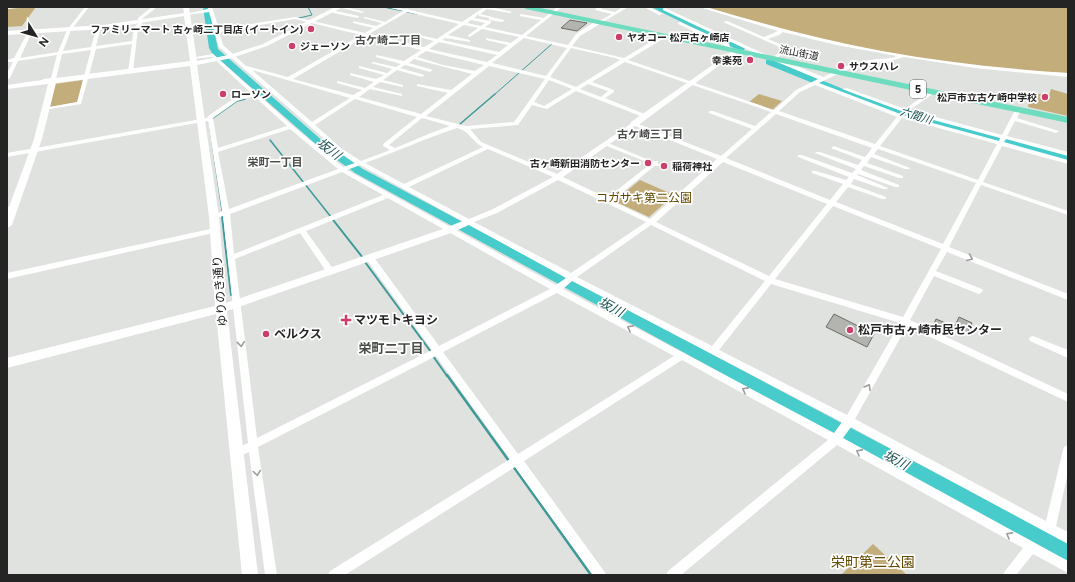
<svg xmlns="http://www.w3.org/2000/svg" width="1075" height="582" viewBox="0 0 1075 582" font-family="Figtree,'Noto Sans JP',sans-serif">
<style>
.green{fill:#c3ad7b}
.lines{fill:none;stroke-linecap:round;stroke-linejoin:round}
.stream-far3{stroke:#3d9a99;stroke-width:1}
.stream-far2{stroke:#3d9a99;stroke-width:1.5}
.stream-far1{stroke:#3d9a99;stroke-width:2}
.stream{stroke:#3d9a99;stroke-width:2.5}
.river{fill:#48cccb;fill-rule:evenodd}
.building{fill:#b3b3af;stroke:#6b6c68}
.pedestrian{fill:#fff;fill-rule:evenodd}
.minor{fill:#fff;fill-rule:evenodd}
.tertiary{fill:#fff;fill-rule:evenodd}
.primary{fill:#6ddcbf;fill-rule:evenodd}
.oneway{stroke:#9c9c9c}
.poi-dot{fill:#cc3f6d;stroke:#fff;stroke-width:1.5}
.labels{text-anchor:middle;dominant-baseline:central;stroke-width:3.5;stroke-linejoin:round;paint-order:stroke}
.far-poi-label{font-size:10px;font-weight:bold;fill:#232423;stroke:#fff;text-anchor:start}
.far-street-label{font-size:10px;fill:#232423;stroke:#fff}
.far-neighbourhood-label{font-size:11px;font-weight:bold;fill:#494c49;stroke:#fff}
.shield{fill:#fff;stroke:#656665;stroke-width:1}
.shield-label{font-size:11px;font-weight:bold;fill:#232423}
.far-water-label{font-size:11px;font-style:italic;fill:#1a5151;stroke:#fff}
.park-label{font-size:12px;fill:#624901;stroke:#fff}
.street-label{font-size:12px;fill:#232423;stroke:#fff}
.poi-label{font-size:12px;font-weight:bold;fill:#232423;stroke:#fff;text-anchor:start}
.water-label{font-size:13px;font-style:italic;fill:#1a5151;stroke:#fff}
.neighbourhood-label{font-size:13px;font-weight:bold;fill:#494c49;stroke:#fff}
.near-park-label{font-size:14px;fill:#624901;stroke:#fff}
</style>
<rect width="100%" height="100%" fill="#dfe2de"/>
<g class="green">
<path d="M 36,7 L 22,26 L 7,27 L 7,9 Z"/>
<path d="M 705,7 L 1068,7 L 1068,73 C 1004,70 941,63 878,51 C 819,40 762,24 705,7 Z"/>
<path d="M 83,80 L 78,102 L 50,107 L 55,84 Z"/>
<path d="M 1051,89 L 1068,94 L 1068,116 L 1028,107 L 1030,92 L 1049,96 Z"/>
<path d="M 759,94 L 782,101 L 772,110 L 749,102 Z"/>
<path d="M 640,180 L 674,195 L 649,217 L 614,201 Z"/>
<path d="M 873,544 L 907,575 L 841,575 Z"/>
</g>
<g class="lines">
<g class="stream-far3">
<path d="M 383,7 L 403,11"/>
<path d="M 407,12 L 417,14"/>
<path d="M 299,18 L 312,15 L 308,7"/>
<path d="M 255,95 L 262,92"/>
<path d="M 494,95 L 553,43"/>
</g>
<g class="stream-far2">
<path d="M 254,95 L 258,94"/>
<path d="M 213,118 L 237,101 L 245,99"/>
<path d="M 209,121 L 223,217"/>
<path d="M 460,124 L 495,94"/>
<path d="M 270,140 L 331,217"/>
</g>
<g class="stream-far1">
<path d="M 222,216 L 231,295"/>
<path d="M 330,216 L 363,258"/>
<path d="M 365,262 L 431,352"/>
<path d="M 433,356 L 447,376"/>
</g>
<g class="stream">
<path d="M 447,375 L 509,461"/>
<path d="M 513,466 L 591,575"/>
</g>
<g class="river">
<path d="M 203,7 L 209,7 L 218,49 L 325,143 L 363,169 L 1068,543 L 1068,562 L 355,173 L 319,147 L 212,53 L 209,48 Z"/>
<path d="M 651,7 L 660,7 L 745,48 L 744,50 L 738,50 Z"/>
<path d="M 766,60 L 772,60 L 853,93 L 904,111 L 1068,155 L 1068,161 L 898,115 L 847,97 L 766,64 Z"/>
</g>
</g>
<g class="building">
<path d="M 570,20 L 587,23 L 577,31 L 561,28 Z"/>
<path d="M 834,314 L 874,334 L 867,347 L 826,327 Z"/>
<path d="M 959,317 L 972,323 L 967,334 L 954,328 Z"/>
<path d="M 936,319 L 948,324 L 944,334 L 932,329 Z"/>
</g>
<g class="lines">
<path class="pedestrian" d="M 604,143 L 608,143 L 661,165 L 661,166 L 657,166 L 604,145 Z"/>
<g class="minor">
<path d="M 7,7 L 21,7 L 7,9 Z"/>
<path d="M 85,7 L 89,7 L 71,30 L 63,51 L 91,47 L 97,27 L 99,26 L 101,27 L 96,46 L 132,41 L 134,28 L 138,23 L 138,18 L 152,7 L 157,7 L 142,19 L 142,23 L 138,28 L 133,72 L 128,71 L 132,44 L 96,49 L 81,104 L 44,110 L 44,108 L 77,102 L 91,50 L 62,54 L 56,79 L 53,81 L 43,81 L 43,79 L 51,78 L 57,55 L 18,61 L 10,78 L 7,80 L 7,73 L 13,62 L 7,62 L 7,60 L 14,58 L 28,32 L 30,31 L 32,32 L 20,58 L 58,52 L 67,30 Z"/>
<path d="M 208,7 L 212,7 L 219,29 L 295,17 L 365,33 L 373,28 L 353,23 L 353,21 L 376,26 L 382,23 L 363,18 L 365,17 L 385,22 L 403,11 L 387,7 L 408,9 L 410,10 L 462,22 L 483,8 L 482,7 L 491,7 L 512,12 L 510,13 L 487,9 L 480,14 L 504,20 L 504,21 L 502,22 L 489,20 L 489,18 L 479,16 L 479,14 L 474,18 L 491,21 L 491,23 L 485,27 L 522,35 L 541,20 L 520,16 L 520,14 L 544,18 L 557,7 L 562,7 L 526,36 L 568,45 L 576,34 L 596,21 L 599,21 L 612,14 L 595,10 L 597,7 L 602,7 L 601,9 L 615,12 L 623,7 L 628,7 L 580,36 L 572,46 L 624,58 L 662,35 L 666,35 L 666,37 L 628,60 L 774,110 L 796,90 L 818,79 L 773,60 L 773,58 L 782,48 L 723,22 L 727,21 L 764,37 L 778,31 L 699,7 L 706,7 C 764,24 822,40 882,51 C 943,62 1006,69 1068,73 L 1068,77 L 975,68 L 904,57 L 888,62 L 869,62 L 851,68 L 819,83 L 903,115 L 999,141 L 1000,138 L 904,112 L 842,89 L 847,88 L 905,109 L 932,90 L 935,92 L 934,93 L 910,110 L 1002,135 L 1015,110 L 1018,108 L 1021,110 L 1017,118 L 1059,131 L 1056,133 L 1015,121 L 1007,136 L 1068,152 L 1068,156 L 1006,139 L 1004,142 L 1068,160 L 1068,164 L 1002,146 L 983,182 L 1068,211 L 1068,215 L 981,185 L 949,247 L 1068,294 L 1068,300 L 947,252 L 936,271 L 982,289 L 983,291 L 979,294 L 976,293 L 934,276 L 910,320 L 1068,394 L 1068,402 L 907,326 L 855,419 L 1046,521 L 1063,450 L 1064,447 L 1068,445 L 1068,473 L 1056,526 L 1068,532 L 1068,544 L 851,427 L 843,438 L 1068,561 L 1068,573 L 1033,554 L 1016,575 L 1003,575 L 1005,571 L 1023,548 L 837,445 L 681,575 L 666,575 L 668,571 L 828,440 L 682,360 L 524,461 L 604,571 L 606,575 L 593,575 L 515,467 L 345,575 L 328,575 L 330,571 L 510,459 L 436,356 L 258,447 L 277,575 L 265,575 L 249,452 L 236,458 L 232,456 L 231,453 L 232,450 L 248,443 L 223,216 L 214,219 L 210,217 L 222,211 L 208,121 L 7,157 L 7,153 L 207,118 L 208,116 L 233,99 L 251,93 L 212,57 L 192,59 L 190,58 L 213,54 L 293,126 L 343,167 L 355,163 L 337,150 L 219,47 L 209,12 L 187,15 L 185,14 L 208,9 ZM 407,12 L 459,24 L 437,39 L 411,33 L 411,35 L 434,41 L 424,47 L 369,34 ZM 295,19 L 361,35 L 288,77 L 246,66 L 223,45 L 219,32 ZM 471,20 L 485,23 L 481,26 L 467,23 ZM 464,25 L 478,28 L 468,35 L 468,36 L 470,37 L 482,29 L 519,37 L 511,43 L 486,38 L 486,40 L 508,45 L 499,52 L 442,40 L 445,38 L 470,42 L 470,40 L 448,35 ZM 783,32 L 836,45 L 897,56 C 888,60 880,58 870,60 C 853,61 837,71 823,77 L 778,58 L 787,47 L 768,39 L 779,35 ZM 366,36 L 421,50 L 404,61 L 376,55 L 376,57 L 401,64 L 396,67 L 373,62 L 371,63 L 392,69 L 387,73 L 359,66 L 359,68 L 384,75 L 376,79 L 350,73 L 350,75 L 374,82 L 365,88 L 337,81 L 337,83 L 362,90 L 353,95 L 293,79 ZM 524,38 L 567,48 L 546,76 L 492,63 ZM 439,42 L 497,55 L 487,62 L 429,49 ZM 571,48 L 615,58 L 620,60 L 576,87 L 550,77 ZM 426,51 L 484,65 L 475,71 L 443,65 L 417,57 ZM 414,59 L 472,74 L 451,90 L 417,84 L 417,86 L 448,93 L 421,114 L 359,97 L 370,89 L 402,96 L 402,94 L 373,87 L 380,82 L 403,87 L 403,85 L 383,80 L 397,70 L 422,77 L 425,75 L 400,68 L 405,65 L 430,72 L 433,70 L 409,63 ZM 625,62 L 771,112 L 755,126 L 713,111 L 709,111 L 709,113 L 752,129 L 721,156 L 636,123 L 632,123 L 557,174 L 481,142 L 470,129 L 518,125 L 532,105 L 547,109 L 576,91 L 643,117 L 647,117 L 647,115 L 605,98 L 614,92 L 614,90 L 592,82 ZM 489,66 L 545,79 L 514,122 L 466,126 L 426,116 ZM 252,70 L 350,98 L 312,122 ZM 549,80 L 572,89 L 544,106 L 534,102 ZM 588,84 L 608,91 L 601,97 L 580,89 ZM 815,85 L 897,117 L 875,144 L 779,111 L 800,92 ZM 254,96 L 287,126 L 218,148 L 213,118 L 237,101 ZM 355,99 L 417,117 L 383,144 L 383,146 L 390,150 L 361,161 L 341,148 L 315,125 ZM 776,114 L 872,148 L 865,157 L 836,147 L 834,146 L 831,148 L 862,160 L 858,165 L 820,152 L 816,152 L 815,153 L 856,169 L 852,173 L 802,155 L 798,155 L 798,157 L 849,177 L 846,180 L 816,171 L 812,171 L 812,173 L 843,184 L 830,200 L 726,158 ZM 422,118 L 450,126 L 436,131 L 395,148 L 389,145 ZM 902,118 L 997,144 L 978,180 L 880,146 ZM 635,126 L 717,159 L 650,219 L 612,201 L 658,163 L 658,161 L 654,161 L 607,198 L 563,177 ZM 457,128 C 470,131 471,141 483,147 L 404,184 L 365,163 C 396,152 426,138 457,128 ZM 290,129 L 338,169 L 229,209 L 218,152 ZM 488,149 L 553,177 L 493,209 L 469,219 L 409,187 ZM 878,149 L 976,183 L 943,244 L 836,202 L 848,187 L 882,199 L 886,199 L 886,197 L 851,184 L 854,179 L 883,189 L 887,189 L 888,188 L 857,175 L 858,174 L 895,187 L 899,187 L 899,185 L 861,170 L 864,166 L 899,178 L 903,178 L 903,176 L 867,163 L 871,157 L 905,169 L 909,169 L 910,168 L 874,154 ZM 723,162 L 827,204 L 769,276 L 656,222 ZM 360,165 L 566,278 L 556,285 L 347,170 ZM 342,172 L 383,195 L 234,254 L 230,214 ZM 558,180 L 646,222 L 571,273 L 474,222 L 497,213 ZM 388,198 L 550,289 L 439,346 L 373,256 L 367,256 L 366,258 L 367,260 L 432,350 L 257,438 L 235,259 L 300,233 L 328,274 L 334,274 L 335,272 L 334,270 L 306,231 ZM 833,206 L 941,249 L 903,317 L 775,279 ZM 651,225 L 765,281 L 712,346 L 577,277 ZM 572,281 L 842,422 L 834,433 L 563,289 ZM 771,284 L 900,323 L 847,415 L 719,350 ZM 557,293 L 674,356 L 518,454 L 443,352 Z"/>
<path d="M 338,7 L 346,7 L 364,12 L 362,13 Z"/>
<path d="M 644,7 L 649,7 L 663,14 L 659,15 Z"/>
<path d="M 665,8 L 771,57 L 771,58 L 767,59 L 663,10 L 663,9 Z"/>
<path d="M 331,10 L 359,16 L 359,17 L 357,18 L 329,12 L 329,11 Z"/>
<path d="M 680,22 L 729,44 L 730,47 L 729,49 L 725,50 L 725,46 L 678,24 L 678,23 Z"/>
<path d="M 215,228 L 218,228 L 219,230 L 218,232 L 7,279 L 7,273 Z"/>
<path d="M 1033,336 L 1068,350 L 1068,358 L 1030,341 L 1029,339 L 1030,337 Z"/>
</g>
<g class="tertiary">
<path d="M 183,7 L 189,7 L 197,61 L 229,55 L 263,44 L 335,7 L 343,7 L 267,46 L 232,58 L 197,65 L 219,217 L 226,303 L 443,229 L 465,220 L 471,220 L 473,222 L 471,224 L 451,233 L 227,311 L 258,575 L 242,575 L 216,314 L 7,368 L 7,358 L 215,306 L 209,217 L 190,66 L 56,83 L 42,139 L 12,225 L 7,228 L 7,207 L 9,207 L 34,139 L 48,84 L 7,89 L 7,85 L 49,79 L 53,77 L 56,78 L 190,61 L 184,16 L 103,29 L 7,35 L 7,31 L 103,25 L 184,13 Z"/>
<path d="M 734,50 L 739,51 L 637,126 L 631,126 L 631,122 Z"/>
</g>
<path class="primary" d="M 523,7 L 536,7 L 1068,117 L 1068,123 L 526,9 Z"/>
</g>
<defs><path id="oneway-chevron" d="M-2-3.5L2.5 0L-2 3.5" fill="none" stroke-width="1.6" stroke-linecap="round" stroke-linejoin="round"/></defs>
<g class="oneway">
<use href="#oneway-chevron" transform="translate(970 258) rotate(22)"/>
<use href="#oneway-chevron" transform="translate(630 328) rotate(-152)"/>
<use href="#oneway-chevron" transform="translate(241 344) rotate(84)"/>
<use href="#oneway-chevron" transform="translate(868 387) rotate(-60)"/>
<use href="#oneway-chevron" transform="translate(745 390) rotate(-152)"/>
<use href="#oneway-chevron" transform="translate(859 452) rotate(-151)"/>
<use href="#oneway-chevron" transform="translate(257 473) rotate(82)"/>
<use href="#oneway-chevron" transform="translate(1009 535) rotate(-151)"/>
</g>
<g class="poi-dot">
<circle cx="311" cy="29" r="4"/>
<circle cx="619" cy="37" r="4"/>
<circle cx="292" cy="46" r="4"/>
<circle cx="750" cy="60" r="4"/>
<circle cx="841" cy="66" r="4"/>
<circle cx="223" cy="94" r="4"/>
<circle cx="1045" cy="97" r="4"/>
<circle cx="648" cy="163" r="4"/>
<circle cx="664" cy="166" r="4"/>
<path d="M344 314h4v4h4v4h-4v4h-4v-4h-4v-4h4z"/>
<circle cx="850" cy="330" r="4"/>
<circle cx="266" cy="334" r="4"/>
</g>
<g class="labels">
<g class="far-poi-label">
<text x="303" y="29" text-anchor="end">ファミリーマート 古ヶ崎二丁目店 (イートイン)</text>
<text x="627" y="37">ヤオコー 松戸古ヶ崎店</text>
<text x="300" y="46">ジェーソン</text>
<text x="742" y="60" text-anchor="end">幸楽苑</text>
<text x="849" y="66">サウスハレ</text>
<text x="231" y="94">ローソン</text>
<text x="1037" y="97" text-anchor="end">松戸市立古ケ崎中学校</text>
<text x="640" y="163" text-anchor="end">古ヶ崎新田消防センター</text>
<text x="672" y="166">稲荷神社</text>
</g>
<g class="far-street-label">
<text transform="translate(799 53) rotate(11)">流山街道</text>
</g>
<g class="far-neighbourhood-label">
<text x="388" y="40">古ケ崎二丁目</text>
<text x="650" y="134">古ケ崎三丁目</text>
<text x="275" y="162">栄町一丁目</text>
</g>
<rect class="shield" x="910" y="80" width="16" height="18" rx="3"/>
<g class="shield-label">
<text x="918" y="89">5</text>
</g>
<g class="far-water-label">
<text transform="translate(916 116) rotate(16)">六間川</text>
</g>
<g class="park-label">
<text x="644" y="198">コガサキ第二公園</text>
</g>
<g class="street-label">
<text transform="translate(220 291) rotate(-95)">ゆりのき通り</text>
</g>
<g class="poi-label">
<text x="354" y="320">マツモトキヨシ</text>
<text x="858" y="330">松戸市古ヶ崎市民センター</text>
<text x="274" y="334">ベルクス</text>
</g>
<g class="water-label">
<text transform="translate(329 149) rotate(37)">坂川</text>
<text transform="translate(611 307) rotate(28)">坂川</text>
<text transform="translate(896 460) rotate(28)">坂川</text>
</g>
<g class="neighbourhood-label">
<text x="391" y="348">栄町二丁目</text>
</g>
<g class="near-park-label">
<text x="873" y="562">栄町第二公園</text>
</g>
</g>
<rect width="1075" height="582" fill="none" stroke="#232423" stroke-width="16"/>
<g transform="translate(36 36) rotate(127)" stroke="#ffffff" stroke-width="3" paint-order="stroke">
<path d="M0-3L7 15L0 10L-7 15Z" fill="#232423"/>
<text y="-6" font-size="11" font-weight="bold" text-anchor="middle" fill="#232423">N</text>
</g>
</svg>
